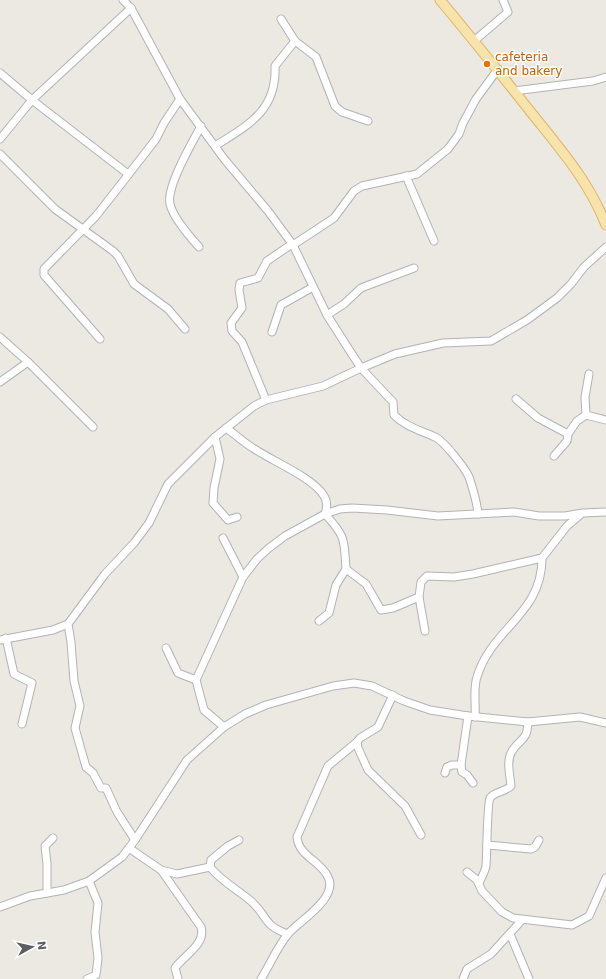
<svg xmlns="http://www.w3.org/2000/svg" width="606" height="979" viewBox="0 0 606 979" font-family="'DejaVu Sans',sans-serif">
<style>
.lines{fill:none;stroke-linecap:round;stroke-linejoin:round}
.minor-casing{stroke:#b0b3b7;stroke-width:9}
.major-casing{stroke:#e4b264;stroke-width:11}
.minor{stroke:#fff;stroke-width:7}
.major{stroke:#f7e3ac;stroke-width:9}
.food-dot{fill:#e8710a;stroke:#fff;stroke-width:1.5}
.labels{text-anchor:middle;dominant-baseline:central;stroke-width:3;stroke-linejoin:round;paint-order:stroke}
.food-label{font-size:12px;fill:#c56008;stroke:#fff;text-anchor:start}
</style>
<rect width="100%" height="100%" fill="#ece9e3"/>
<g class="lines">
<g class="minor-casing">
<g id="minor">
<path d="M 123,0 L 131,8 L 180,99 L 225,160 L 268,211 L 293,245 L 327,315 L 348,348 L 361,368 L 393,402 L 394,415 C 406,427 420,430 435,437 C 444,441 465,468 469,477 C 473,489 477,502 478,514"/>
<path d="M 281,19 L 295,41 L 316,57 L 335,106 L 342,112 L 368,121"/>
<path d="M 474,41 L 508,12 L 503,0"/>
<path d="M 0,73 L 32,100 L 128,174"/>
<path d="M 514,91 L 593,81 L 606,77"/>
<path d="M 0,139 L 32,100 L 131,8"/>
<path d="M 215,146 C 248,125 277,111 275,66 L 295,41"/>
<path d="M 0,154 L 55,209 L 113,251 L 118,256 L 134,284 L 168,309 L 185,329"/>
<path d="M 406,176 L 434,241"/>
<path d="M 293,245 L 334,218 L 354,191 L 362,186 L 417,174 L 448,149 L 459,134 L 463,123 L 476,99 L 498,69"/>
<path d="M 199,247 C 190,237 173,218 170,204 C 166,187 192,143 201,126"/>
<path d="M 327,315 L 344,304 L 361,288 L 414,268"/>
<path d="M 272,332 L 281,305 L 313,287"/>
<path d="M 0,337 L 28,362 L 93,427"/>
<path d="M 100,339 L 44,275 L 44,269 L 96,216 L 118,188 L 156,139 L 164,123 L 180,99"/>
<path d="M 589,374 L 585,397 L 586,415 L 606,420"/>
<path d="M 0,382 L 28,362"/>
<path d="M 516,399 L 538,418 L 568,434"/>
<path d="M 266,400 L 242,342 L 232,331 L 231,323 L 242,308 L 239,290 L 240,283 L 258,278 L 267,261 L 292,244"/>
<path d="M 226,428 C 235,434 243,442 253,448 C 270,460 314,478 324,496 C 328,502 327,508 325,514 C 346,537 344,539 346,569 L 366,584 L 381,610 L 393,608 L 419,597 L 421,582 L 427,576 L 454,577 L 473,574 L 542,558 L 567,526 L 581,514"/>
<path d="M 215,437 L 220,459 L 214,488 L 213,503 L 228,520 L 237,517"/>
<path d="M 554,456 L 567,441 L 568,434 L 577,421 L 586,415"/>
<path d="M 223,538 L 243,577"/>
<path d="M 419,597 L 425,631"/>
<path d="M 319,621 L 329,613 L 336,585 L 346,569"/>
<path d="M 68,624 L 71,642 L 74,681 L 80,706 L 75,728 L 86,767 L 93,773 L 101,788 L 106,788 L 117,812 L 135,840"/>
<path d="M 6,638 L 14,674 L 32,683 L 22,724"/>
<path d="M 0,640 L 53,630 L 68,624 L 105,574 L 134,543 L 149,523 L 168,484 L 215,437 L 254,406 L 266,400 L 323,386 L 361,368 L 395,354 L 443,343 L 491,341 L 527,320 L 557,298 L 571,284 L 584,267 L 606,247"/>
<path d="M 166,648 L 178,673 L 196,680"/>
<path d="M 393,695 L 378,727 L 360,738 L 357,742 L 358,748 L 368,770 L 405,806 L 421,835"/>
<path d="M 468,716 L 461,765 L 462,772 L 467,775 L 473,783"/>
<path d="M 475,717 C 476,705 473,688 477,677 C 492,627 542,615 542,558"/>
<path d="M 224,727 L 204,710 L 196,680 L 243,577 L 257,559 L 269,548 L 285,536 L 325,514 L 340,509 L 352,508 L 387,510 L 438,516 L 514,512 L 539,516 L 565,516 L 583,513 L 606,512"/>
<path d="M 445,773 L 447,767 L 452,765 L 461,765"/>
<path d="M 487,845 L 531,849 L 535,847 L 539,840"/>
<path d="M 129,848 L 161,870 L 177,874 L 210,867 C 221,881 238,890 251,901 C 268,916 262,925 288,934"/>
<path d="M 210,867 L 211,860 L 228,846 L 239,840"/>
<path d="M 161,870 L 201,927 C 206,945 184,955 175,968 L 178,979"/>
<path d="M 467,872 L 477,880 L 482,891 L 502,912 L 513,918 L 572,925 L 589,916 L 606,878"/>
<path d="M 479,883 C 481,878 485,872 486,866 C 487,854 487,804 490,798 C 494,792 505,792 511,786 C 510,775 506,761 512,751 C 521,737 527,742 528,722"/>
<path d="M 47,893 L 47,864 L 45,846 L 53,838"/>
<path d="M 0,907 L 30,896 L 64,890 L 89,881 L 122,857 L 135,840 L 187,760 L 224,727 L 245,714 L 266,705 L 333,686 L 354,683 L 372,686 L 404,701 L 430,710 L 468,716 L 528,722 L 580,717 L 606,723"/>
<path d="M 510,934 L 529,979"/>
<path d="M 87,979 L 96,975 L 98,958 L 95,932 L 98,903 L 89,881"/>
<path d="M 261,979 C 270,965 277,947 288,934 C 299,921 339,898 328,877 C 320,860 299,857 297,837 L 328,766 L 357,742"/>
<path d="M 463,979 L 467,969 L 491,954 L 522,920"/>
</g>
</g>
<g class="major-casing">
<path id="major" d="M 440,0 C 472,38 503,77 534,116 C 562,151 589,182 606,225"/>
</g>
<use href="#minor" class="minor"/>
<use href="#major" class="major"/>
</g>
<circle class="food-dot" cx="487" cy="64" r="4"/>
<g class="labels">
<g class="food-label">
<text x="495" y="57">cafeteria<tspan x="495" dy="14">and bakery</tspan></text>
</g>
</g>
<g transform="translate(32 947) rotate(82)" stroke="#ffffff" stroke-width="3" paint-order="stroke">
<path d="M0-3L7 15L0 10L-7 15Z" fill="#5b5f62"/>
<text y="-6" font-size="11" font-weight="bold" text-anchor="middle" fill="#5b5f62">N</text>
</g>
</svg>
